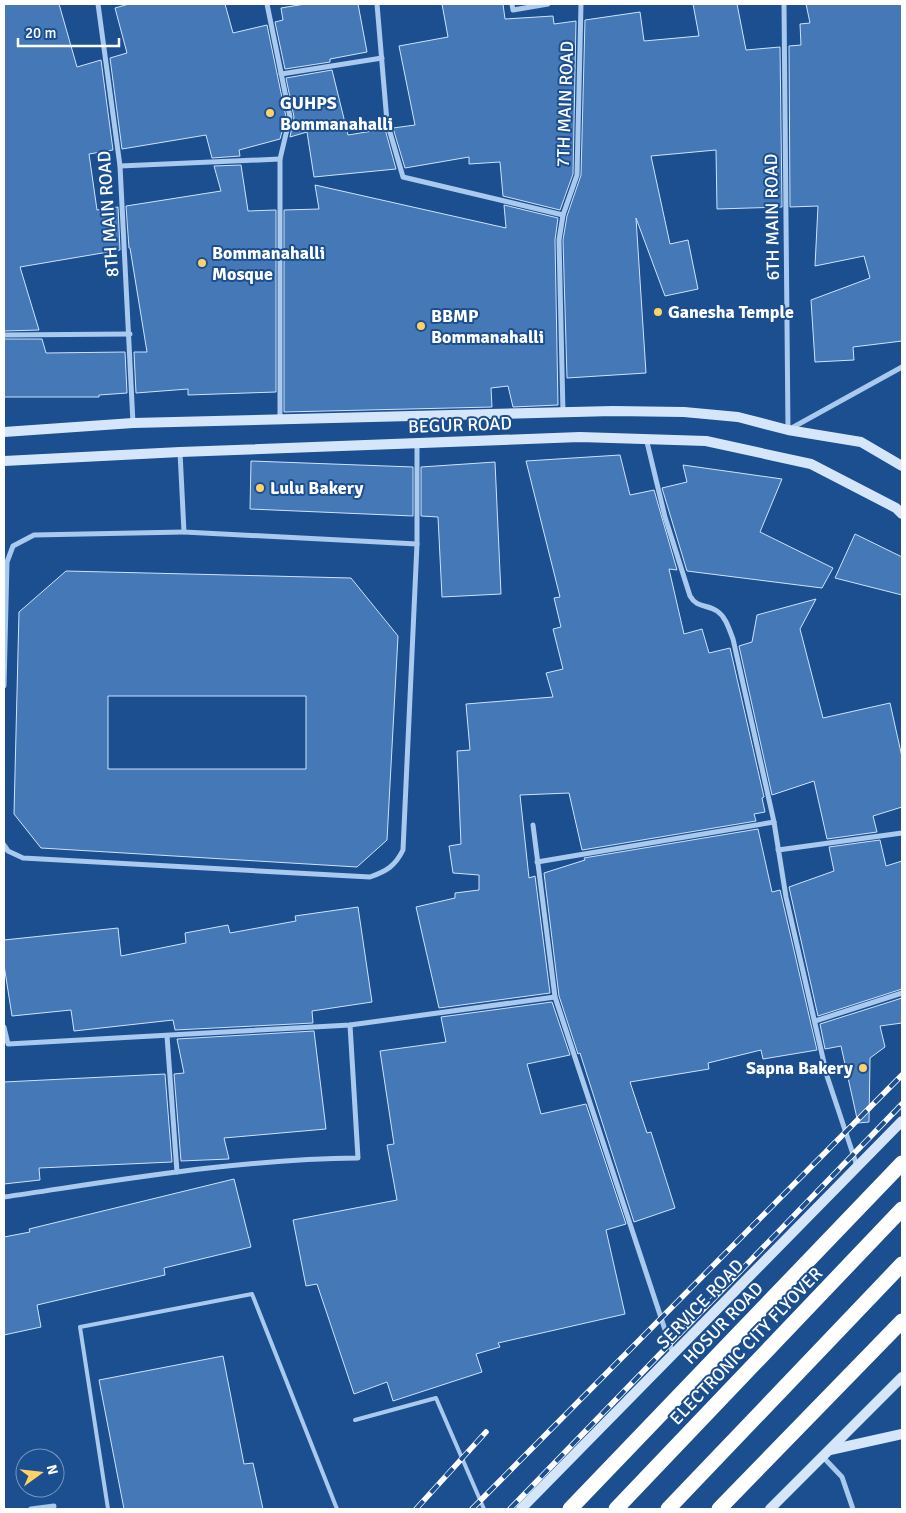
<svg xmlns="http://www.w3.org/2000/svg" width="906" height="1513" viewBox="0 0 906 1513" font-family="Signika,sans-serif">
<style>
.building{fill:#4478b7;stroke:#cfe3fa;fill-rule:evenodd}
.lines{fill:none;stroke-linecap:round;stroke-linejoin:round}
.lane{stroke:#a9c9ee;stroke-width:4}
.street{stroke:#a9c9ee;stroke-width:5}
.secondary{stroke:#d6e6fa;stroke-width:10}
.highway{stroke:#fff;stroke-width:15}
.rail-casing{stroke:#fff;stroke-width:5.5}
.rail{stroke:#1b4f8f;stroke-width:4;stroke-dasharray:11;stroke-linecap:butt}
.highway-bridge{stroke:#fff;stroke-width:15}
.poi-dot{fill:#ffd166;stroke:#1b4f8f;stroke-width:2}
.labels{text-anchor:middle;dominant-baseline:central;stroke-width:4;stroke-linejoin:round;paint-order:stroke}
.poi-label{font-size:18px;font-weight:bold;fill:#fff;stroke:#1b4f8f;text-anchor:start}
.street-label{font-size:18px;fill:#fff;stroke:#1b4f8f}
</style>
<rect width="100%" height="100%" fill="#1b4f8f"/>
<g class="building">
<path d="M 4,4 L 59,4 L 77,67 L 101,60 L 113,150 L 89,154 L 97,210 L 118,207 L 120,250 L 20,267 L 39,330 L 4,331 Z"/>
<path d="M 129,4 L 225,4 L 233,33 L 267,25 L 286,117 L 280,139 L 239,150 L 240,156 L 212,158 L 206,135 L 122,149 L 110,58 L 127,53 L 115,8 Z"/>
<path d="M 305,4 L 358,4 L 367,52 L 330,59 L 330,62 L 285,69 L 275,22 L 283,20 L 281,8 Z"/>
<path d="M 442,4 L 503,4 L 505,19 L 553,16 L 554,24 L 576,21 L 573,174 L 560,210 L 503,196 L 500,162 L 469,164 L 469,157 L 405,168 L 393,128 L 415,125 L 399,46 L 448,37 Z"/>
<path d="M 693,4 L 737,4 L 746,50 L 780,47 L 782,207 L 717,209 L 716,150 L 651,156 L 670,244 L 688,240 L 698,289 L 665,296 L 636,218 L 646,373 L 567,378 L 563,240 L 567,216 L 581,175 L 585,20 L 640,12 L 644,41 L 699,36 Z"/>
<path d="M 806,4 L 902,4 L 902,341 L 853,347 L 854,360 L 815,362 L 811,300 L 870,278 L 864,256 L 815,266 L 818,206 L 790,207 L 789,46 L 801,45 L 800,24 L 810,23 Z"/>
<path d="M 332,70 L 348,135 L 385,129 L 396,169 L 314,177 L 307,132 L 290,137 L 294,117 L 286,78 Z"/>
<path d="M 241,165 L 248,211 L 276,210 L 276,392 L 188,395 L 188,389 L 136,393 L 134,352 L 147,352 L 130,248 L 129,248 L 126,206 L 221,191 L 214,166 Z"/>
<path d="M 315,185 L 506,228 L 504,205 L 558,218 L 555,240 L 558,405 L 513,407 L 508,386 L 491,388 L 492,407 L 284,412 L 284,210 L 319,209 Z"/>
<path d="M 4,339 L 42,339 L 46,353 L 125,352 L 127,393 L 99,395 L 99,397 L 4,397 Z"/>
<path d="M 620,455 L 630,495 L 654,490 L 677,570 L 669,569 L 684,634 L 702,629 L 709,653 L 730,648 L 764,797 L 762,798 L 765,812 L 754,814 L 756,821 L 582,850 L 569,793 L 520,795 L 529,878 L 535,876 L 550,993 L 439,1008 L 416,907 L 455,898 L 455,893 L 479,890 L 479,875 L 453,873 L 449,846 L 461,844 L 457,751 L 470,750 L 466,704 L 553,697 L 546,673 L 563,669 L 553,629 L 561,627 L 554,598 L 560,597 L 526,461 Z"/>
<path d="M 251,461 L 413,467 L 413,516 L 250,509 Z"/>
<path d="M 495,462 L 501,594 L 442,597 L 438,517 L 421,516 L 421,467 Z"/>
<path d="M 683,465 L 782,479 L 760,532 L 833,568 L 822,588 L 687,571 L 662,488 L 687,482 Z"/>
<path d="M 855,534 L 902,557 L 902,595 L 835,578 Z"/>
<path d="M 66,571 L 351,578 L 398,636 L 387,840 L 357,867 L 41,848 L 14,814 L 19,612 ZM 108,696 L 306,696 L 306,769 L 108,769 Z"/>
<path d="M 816,599 L 800,629 L 823,718 L 890,703 L 902,757 L 902,807 L 873,816 L 877,832 L 827,839 L 814,781 L 772,795 L 739,646 L 752,642 L 757,615 Z"/>
<path d="M 758,829 L 772,892 L 780,890 L 817,1050 L 763,1059 L 761,1050 L 708,1063 L 709,1069 L 630,1082 L 647,1133 L 651,1132 L 675,1208 L 634,1222 L 580,1053 L 578,1054 L 559,996 L 544,873 L 585,860 L 584,858 Z"/>
<path d="M 880,840 L 886,866 L 902,861 L 902,989 L 818,1016 L 789,887 L 834,871 L 829,847 Z"/>
<path d="M 358,907 L 372,1002 L 312,1011 L 313,1023 L 175,1030 L 173,1020 L 74,1031 L 71,1010 L 12,1016 L 4,965 L 4,940 L 118,928 L 121,956 L 186,943 L 185,933 L 228,925 L 230,933 L 296,921 L 295,916 Z"/>
<path d="M 902,998 L 902,1023 L 880,1026 L 885,1047 L 870,1058 L 869,1122 L 858,1123 L 841,1046 L 825,1049 L 820,1024 Z"/>
<path d="M 552,1002 L 570,1055 L 527,1064 L 541,1114 L 586,1104 L 626,1224 L 606,1230 L 625,1314 L 498,1343 L 500,1347 L 476,1354 L 482,1372 L 393,1401 L 387,1382 L 354,1394 L 317,1284 L 306,1286 L 293,1220 L 397,1200 L 387,1145 L 394,1144 L 380,1051 L 446,1042 L 441,1017 Z"/>
<path d="M 314,1031 L 326,1129 L 224,1138 L 229,1159 L 181,1161 L 174,1074 L 184,1073 L 177,1039 Z"/>
<path d="M 165,1074 L 172,1162 L 39,1168 L 40,1180 L 4,1184 L 4,1082 Z"/>
<path d="M 234,1179 L 251,1247 L 164,1268 L 165,1275 L 37,1305 L 41,1327 L 4,1335 L 4,1237 L 30,1232 L 29,1229 Z"/>
<path d="M 223,1356 L 244,1464 L 253,1463 L 263,1509 L 124,1509 L 99,1380 Z"/>
</g>
<g class="lines">
<g class="lane">
<path d="M 355,1420 L 436,1398 L 484,1509"/>
<path d="M 108,1509 L 80,1327 L 252,1294 L 337,1509"/>
</g>
<g class="street">
<path d="M 98,4 L 120,166 L 133,423"/>
<path d="M 267,4 L 290,117 L 280,159 L 280,419"/>
<path d="M 377,4 L 387,122 L 403,177 L 563,215"/>
<path d="M 512,4 L 513,10 L 548,4"/>
<path d="M 784,4 L 788,430 L 902,367"/>
<path d="M 281,74 L 382,58"/>
<path d="M 120,166 L 280,159"/>
<path d="M 4,335 L 130,334"/>
<path d="M 563,413 L 559,240 L 563,215 L 577,175 L 581,4"/>
<path d="M 646,438 L 665,517 L 690,596 C 697,608 706,604 717,611 C 726,617 729,629 733,639 L 774,822 L 786,897 L 827,1076 L 857,1166"/>
<path d="M 180,452 L 184,532 L 417,544"/>
<path d="M 4,686 L 7,562 L 13,546 L 34,535 L 184,532"/>
<path d="M 533,825 L 555,997 L 673,1354"/>
<path d="M 4,845 L 8,851 L 23,858 L 370,877 C 387,871 395,866 403,850 L 417,544 L 417,444"/>
<path d="M 778,850 L 902,833"/>
<path d="M 537,862 L 774,822"/>
<path d="M 815,1021 L 902,993"/>
<path d="M 4,1027 L 8,1044 L 350,1025 L 555,997"/>
<path d="M 167,1036 L 177,1172"/>
<path d="M 4,1197 C 121,1180 239,1159 358,1158 L 350,1025"/>
<path d="M 823,1457 L 842,1477 L 853,1509"/>
<path d="M 31,1509 L 54,1506"/>
</g>
<g class="secondary">
<path d="M 4,432 L 133,423 L 613,411 L 684,412 L 738,417 L 788,430 L 861,442 L 902,466"/>
<path d="M 4,461 L 180,452 L 580,437 L 706,441 L 811,464 L 896,508 L 902,514"/>
<path d="M 830,1450 L 902,1434"/>
<path d="M 521,1509 L 902,1121"/>
<path d="M 770,1509 L 902,1377"/>
</g>
<g class="highway">
<path d="M 570,1509 L 902,1163"/>
<path d="M 719,1509 L 902,1321"/>
</g>
<g class="rail-casing">
<g id="rail">
<path d="M 416,1509 L 486,1432"/>
<path d="M 472,1509 L 902,1075"/>
<path d="M 510,1509 L 902,1104"/>
</g>
</g>
<use href="#rail" class="rail"/>
<g class="highway-bridge">
<path d="M 616,1509 L 902,1209"/>
<path d="M 668,1509 L 902,1264"/>
</g>
</g>
<g class="poi-dot">
<circle cx="270" cy="113" r="5"/>
<circle cx="202" cy="263" r="5"/>
<circle cx="658" cy="312" r="5"/>
<circle cx="421" cy="326" r="5"/>
<circle cx="260" cy="488" r="5"/>
<circle cx="863" cy="1068" r="5"/>
</g>
<g class="labels">
<g class="poi-label">
<text x="280" y="103">GUHPS<tspan x="280" dy="21">Bommanahalli</tspan></text>
<text x="212" y="253">Bommanahalli<tspan x="212" dy="21">Mosque</tspan></text>
<text x="668" y="312">Ganesha Temple</text>
<text x="431" y="316">BBMP<tspan x="431" dy="21">Bommanahalli</tspan></text>
<text x="270" y="488">Lulu Bakery</text>
<text x="853" y="1068" text-anchor="end">Sapna Bakery</text>
</g>
<g class="street-label">
<text transform="translate(565 104) rotate(-88)">7TH MAIN ROAD</text>
<text transform="translate(108 214) rotate(-94)">8TH MAIN ROAD</text>
<text transform="translate(772 217) rotate(-91)">6TH MAIN ROAD</text>
<text transform="translate(460 425) rotate(-2)">BEGUR ROAD</text>
<text transform="translate(700 1304) rotate(-46)">SERVICE ROAD</text>
<text transform="translate(723 1323) rotate(-46)">HOSUR ROAD</text>
<text transform="translate(746 1346) rotate(-46)">ELECTRONIC CITY FLYOVER</text>
</g>
</g>
<rect width="906" height="1513" fill="none" stroke="#ffffff" stroke-width="10"/>
<g transform="translate(40 1473) rotate(75)"><circle r="24" fill="#1b4f8f" stroke="#7695bc"/>
<path d="M0-4L9 19L0 12L-9 19Z" fill="#ffd166"/>
<text y="-8" font-size="14" font-weight="bold" text-anchor="middle" fill="#ffffff">N</text>
</g>
<path d="M18 38v8h101v-8" fill="none" stroke="#ffffff" stroke-width="2.5"/>
<text x="25" y="38" font-size="15" fill="#ffffff" stroke="#1b4f8f" stroke-width="4" paint-order="stroke">20 m</text>
</svg>
